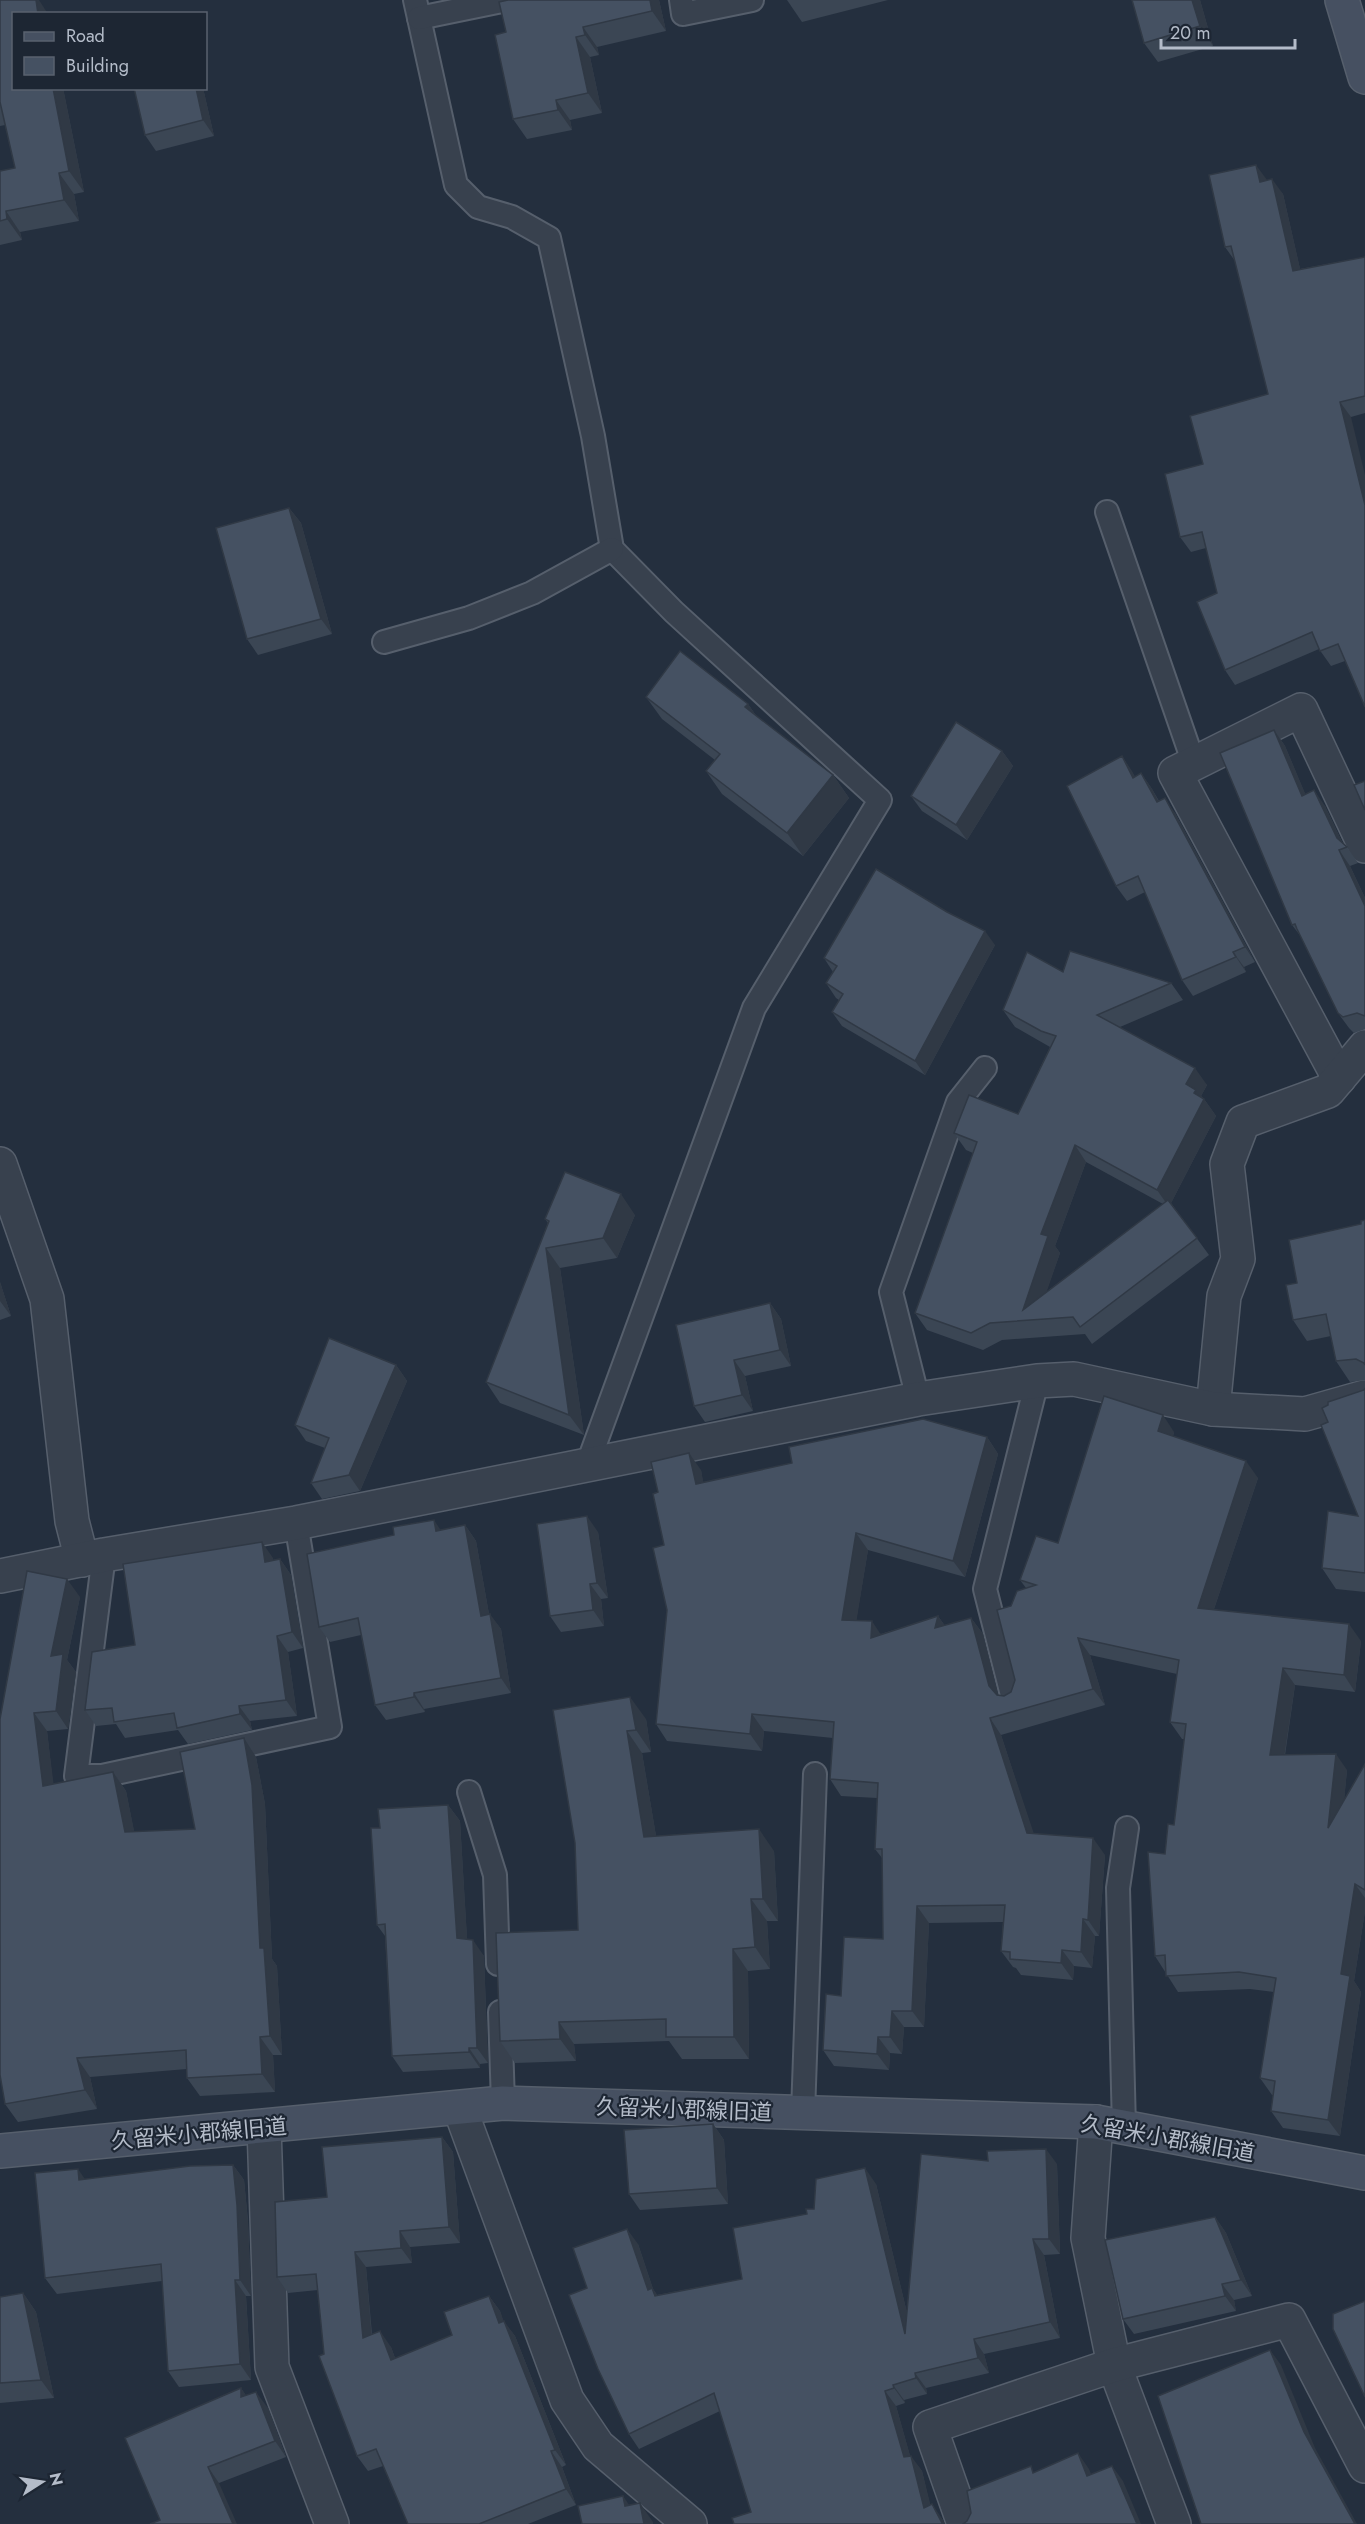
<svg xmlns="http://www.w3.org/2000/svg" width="1365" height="2524" viewBox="0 0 1365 2524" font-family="Jost,'Noto Sans JP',sans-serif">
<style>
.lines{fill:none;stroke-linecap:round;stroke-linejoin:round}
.lane-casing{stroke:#565f6c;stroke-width:26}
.street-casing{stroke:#565f6c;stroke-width:36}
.secondary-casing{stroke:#565f6c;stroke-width:36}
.lane{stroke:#38414e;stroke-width:22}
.street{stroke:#38414e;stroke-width:33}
.secondary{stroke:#465061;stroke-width:33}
.wall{fill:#3b4654;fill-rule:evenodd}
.shaded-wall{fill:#303945}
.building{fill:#455162;stroke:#303945;stroke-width:1.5}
.labels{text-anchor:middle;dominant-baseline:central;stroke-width:4.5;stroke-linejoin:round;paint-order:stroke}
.street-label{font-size:22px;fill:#b4bcc9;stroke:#1d2633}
</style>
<rect width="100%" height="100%" fill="#242f3e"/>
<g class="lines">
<g class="lane-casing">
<g id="lane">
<path d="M 415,0 L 456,185 L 478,207 L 512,217 L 549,238 L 593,436 L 612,549 L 674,612 L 880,800 L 754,1008 L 587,1466"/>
<path d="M 681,0 L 683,14 L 752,0"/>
<path d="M 419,18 L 507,0"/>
<path d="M 1107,512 L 1194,764"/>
<path d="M 384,642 L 469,618 L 532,593 L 612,549"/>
<path d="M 918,1399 L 891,1292 L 958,1102 L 985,1068"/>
<path d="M 104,1555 L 76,1776 L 102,1776 L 330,1727 L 296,1523"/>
<path d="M 1013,1699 L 985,1589 L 1037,1381"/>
<path d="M 469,1792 L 495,1875 L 498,1964"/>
<path d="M 500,2012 L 503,2103"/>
<path d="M 803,2113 L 815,1774"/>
<path d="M 1124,2128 L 1118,1888 L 1127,1828"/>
</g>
</g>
<g class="street-casing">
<g id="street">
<path d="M 1339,1078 L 1175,773 L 1301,710 L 1365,846"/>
<path d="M 0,1164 L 47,1299 L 72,1521 L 82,1560"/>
<path d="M 1213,1409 L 1224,1296 L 1238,1259 L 1227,1164 L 1243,1122 L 1328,1091 L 1365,1047"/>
<path d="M 0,1576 L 104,1555 L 296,1523 L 918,1399 L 1037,1381 L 1074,1379 L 1213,1409 L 1305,1414 L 1365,1397"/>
<path d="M 460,2109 L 567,2400 L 598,2446 L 690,2524"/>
<path d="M 1096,2122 L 1088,2238 L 1114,2365 L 1174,2524"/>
<path d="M 264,2127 L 272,2367 L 332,2524"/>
<path d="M 964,2524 L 930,2427 L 1114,2365 L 1289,2320 L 1365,2466"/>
</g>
</g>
<g class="secondary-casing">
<g id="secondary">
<path d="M 1342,0 L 1365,77"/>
<path d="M 0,2151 L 503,2103 L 1096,2122 L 1365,2173"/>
</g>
</g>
<use href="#lane" class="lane"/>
<use href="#street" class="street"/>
<use href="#secondary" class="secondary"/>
</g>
<g class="wall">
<path d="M 0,0 L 14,88 L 63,88 L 84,192 L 74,194 L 79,221 L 20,232 L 22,240 L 0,245 L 0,171 L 15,168 L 5,125 L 0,126 Z"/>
<path d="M 508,0 L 659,0 L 666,31 L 597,47 L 599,55 L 590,57 L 602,113 L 570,120 L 572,130 L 527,139 L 513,119 L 506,32 Z"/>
<path d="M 787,0 L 888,0 L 802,22 Z"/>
<path d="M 1132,0 L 1200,0 L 1213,46 L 1158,62 L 1144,43 Z"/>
<path d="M 134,88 L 203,88 L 214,136 L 156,151 L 145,135 Z"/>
<path d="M 1267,180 L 1283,194 L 1300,269 L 1365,257 L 1365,413 L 1351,417 L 1345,661 L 1331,666 L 1319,649 L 1235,685 L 1225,670 L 1217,593 L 1206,548 L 1191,552 L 1180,537 L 1203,464 L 1268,394 L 1235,261 L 1225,247 Z"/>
<path d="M 289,508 L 301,523 L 332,634 L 258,655 L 247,639 Z"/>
<path d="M 646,697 L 748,704 L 757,717 L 833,775 L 849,798 L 803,856 L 722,794 L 706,771 L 715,760 L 662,719 Z"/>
<path d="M 1274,730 L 1285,746 L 1305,794 L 1325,806 L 1343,844 L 1347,847 L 1358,863 L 1350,866 L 1365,898 L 1365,1029 L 1354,1033 L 1349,1028 L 1338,1013 L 1302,938 L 1292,925 Z"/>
<path d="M 1002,751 L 1013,766 L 967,840 L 922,811 L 911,796 Z"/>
<path d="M 1122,756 L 1135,777 L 1141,773 L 1152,789 L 1159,801 L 1175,813 L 1255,962 L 1244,967 L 1246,972 L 1193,996 L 1182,980 L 1145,892 L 1127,901 L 1116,886 Z"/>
<path d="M 995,945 L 925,1075 L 842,1026 L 832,1012 L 839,1000 L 836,998 L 826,983 L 833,972 L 824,958 Z"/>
<path d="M 1063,972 L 1171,983 L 1183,1000 L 1120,1027 L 1207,1085 L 1201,1096 L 1204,1099 L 1216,1116 L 1171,1203 L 1209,1255 L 1092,1344 L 1085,1334 L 1002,1340 L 983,1350 L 927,1330 L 915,1313 L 973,1153 L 966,1150 L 954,1133 L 1018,1114 L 1050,1047 L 1015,1027 L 1003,1010 ZM 1086,1162 L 1163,1204 L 1046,1292 L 1060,1253 L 1055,1246 Z"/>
<path d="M 635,1215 L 617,1258 L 560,1268 L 584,1435 L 500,1403 L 486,1382 L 548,1223 L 545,1219 Z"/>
<path d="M 1365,1220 L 1365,1380 L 1350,1382 L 1336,1361 L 1331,1336 L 1307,1341 L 1293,1320 L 1297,1283 L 1361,1224 Z"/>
<path d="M 0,1282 L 11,1316 L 0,1320 Z"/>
<path d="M 770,1303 L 781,1319 L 791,1366 L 745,1376 L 753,1411 L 705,1422 L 694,1406 Z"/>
<path d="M 396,1365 L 407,1381 L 360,1491 L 322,1499 L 311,1483 L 325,1448 L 306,1441 L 295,1425 Z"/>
<path d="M 1365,1388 L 1365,1592 L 1336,1589 L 1322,1568 L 1358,1516 L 1328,1422 L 1328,1405 L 1364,1390 Z"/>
<path d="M 1174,1432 L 1173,1436 L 1258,1478 L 1214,1609 L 1361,1641 L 1355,1692 L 1295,1685 L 1285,1755 L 1347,1770 L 1344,1800 L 1365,1764 L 1365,1911 L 1354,1981 L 1361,1992 L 1340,2136 L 1283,2128 L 1271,2111 L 1273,2095 L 1272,2095 L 1260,2078 L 1274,1992 L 1250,1989 L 1178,1992 L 1155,1956 L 1165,1854 L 1174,1825 L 1184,1739 L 1182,1739 L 1170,1722 L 1177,1674 L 1090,1655 L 1105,1705 L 1001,1735 L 1033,1833 L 1105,1855 L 1099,1936 L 1095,1936 L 1092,1968 L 1074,1966 L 1073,1980 L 1021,1975 L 1016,1968 L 1013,1967 L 1001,1951 L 1003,1922 L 929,1923 L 924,2027 L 904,2027 L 902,2054 L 890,2053 L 889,2070 L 834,2066 L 823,2050 L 841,1996 L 883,1939 L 882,1858 L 875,1849 L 877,1798 L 841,1796 L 830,1779 L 833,1738 L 764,1731 L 762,1751 L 667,1741 L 656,1724 L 667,1610 L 664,1545 L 658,1492 L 701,1470 L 703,1483 L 987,1437 L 998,1454 L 965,1577 L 868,1550 L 856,1621 L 881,1634 L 938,1616 L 945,1626 L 971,1618 L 983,1634 L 998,1695 L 1004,1696 L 1011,1692 L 1015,1680 L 1011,1606 L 1026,1588 L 1020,1580 Z"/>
<path d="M 465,1525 L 476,1541 L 489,1614 L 501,1629 L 511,1693 L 424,1709 L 425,1712 L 386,1720 L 375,1705 L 361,1635 L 330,1642 L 319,1627 L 441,1530 Z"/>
<path d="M 598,1532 L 608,1598 L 601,1599 L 604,1626 L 561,1632 L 550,1616 Z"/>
<path d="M 273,1558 L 273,1560 L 280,1559 L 291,1575 L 303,1648 L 288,1652 L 297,1716 L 250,1721 L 252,1730 L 188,1744 L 178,1730 L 125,1738 L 116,1724 L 96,1726 L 85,1710 L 135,1645 Z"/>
<path d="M 80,1597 L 67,1660 L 76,1672 L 68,1729 L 47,1731 L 53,1784 L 113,1772 L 126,1791 L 134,1832 L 195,1829 L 256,1757 L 265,1804 L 272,1959 L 277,1966 L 282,2055 L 273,2055 L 275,2092 L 200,2096 L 187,2078 L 187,2069 L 90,2077 L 97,2109 L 18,2122 L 5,2104 L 0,1719 Z"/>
<path d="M 553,1710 L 646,1719 L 651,1752 L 642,1753 L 656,1836 L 774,1851 L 778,1921 L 767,1921 L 770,1969 L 748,1971 L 749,2059 L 682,2059 L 669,2041 L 574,2044 L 576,2061 L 515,2063 L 500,2041 L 578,1930 L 575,1843 Z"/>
<path d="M 448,1805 L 460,1821 L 467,1939 L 484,1956 L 488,2063 L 480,2064 L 480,2068 L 403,2072 L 392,2056 L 385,1936 L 377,1925 L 380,1828 Z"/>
<path d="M 713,2124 L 724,2140 L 728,2204 L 640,2210 L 629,2194 Z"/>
<path d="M 442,2137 L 453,2152 L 460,2243 L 410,2247 L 412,2263 L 366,2267 L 372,2334 L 391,2347 L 395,2358 L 452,2335 L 489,2296 L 500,2311 L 503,2321 L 515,2336 L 566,2465 L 562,2467 L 576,2505 L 528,2524 L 408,2524 L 383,2466 L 368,2471 L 357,2456 L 324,2354 L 318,2290 L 288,2293 L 277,2277 L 327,2197 Z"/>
<path d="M 988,2161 L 1057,2164 L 1060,2254 L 1044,2255 L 1060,2338 L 984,2354 L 989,2373 L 926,2388 L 927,2394 L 904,2400 L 905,2403 L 896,2406 L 910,2456 L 922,2471 L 930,2505 L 943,2520 L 751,2512 L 720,2411 L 639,2449 L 629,2434 L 587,2288 L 638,2244 L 653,2289 L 657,2295 L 742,2279 L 807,2214 L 814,2209 L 876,2184 L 907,2313 Z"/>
<path d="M 233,2165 L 244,2180 L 248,2221 L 251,2296 L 246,2296 L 251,2380 L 179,2387 L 168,2371 L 162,2281 L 57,2294 L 45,2278 L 86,2179 Z"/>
<path d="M 1215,2217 L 1226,2233 L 1252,2296 L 1234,2300 L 1236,2311 L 1134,2334 L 1123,2319 Z"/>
<path d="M 23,2293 L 36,2312 L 54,2398 L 0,2403 L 0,2297 Z"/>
<path d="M 241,2388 L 246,2396 L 268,2408 L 286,2457 L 219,2483 L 160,2520 Z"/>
</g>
<g class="shaded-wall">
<path d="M 36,0 L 39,0 L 48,14 L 38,14 Z"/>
<path d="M 650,0 L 659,0 L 666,31 L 652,11 Z"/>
<path d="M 1192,0 L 1200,0 L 1213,46 L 1200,26 Z"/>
<path d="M 583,27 L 597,47 L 599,55 L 585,35 Z"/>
<path d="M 576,37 L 590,57 L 602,113 L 588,93 Z"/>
<path d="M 53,88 L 63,88 L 84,192 L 69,171 Z"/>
<path d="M 196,88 L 203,88 L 214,136 L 203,120 Z"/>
<path d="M 556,100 L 570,120 L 572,130 L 558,110 Z"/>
<path d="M 1256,165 L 1267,180 L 1260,182 Z"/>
<path d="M 59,173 L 74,194 L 79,221 L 64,200 Z"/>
<path d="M 1272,179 L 1283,194 L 1304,286 L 1293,271 Z"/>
<path d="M 6,211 L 20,232 L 22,240 L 7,219 Z"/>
<path d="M 1340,402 L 1351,417 L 1365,475 L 1365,505 Z"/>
<path d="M 289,508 L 301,523 L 332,634 L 321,619 Z"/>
<path d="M 748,704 L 764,727 L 745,707 Z"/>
<path d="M 1274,730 L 1285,746 L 1313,812 L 1302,796 Z"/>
<path d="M 1002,751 L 1013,766 L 967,840 L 956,825 Z"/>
<path d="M 1122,756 L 1132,771 L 1144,793 L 1133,778 Z"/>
<path d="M 1141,773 L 1152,789 L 1167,817 L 1157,802 Z"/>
<path d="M 833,775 L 849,798 L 803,856 L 787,833 Z"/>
<path d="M 1314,790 L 1325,806 L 1345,848 L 1337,838 Z"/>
<path d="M 1165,798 L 1175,813 L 1255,962 L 1245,947 Z"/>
<path d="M 1339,850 L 1350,866 L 1365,898 L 1365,906 Z"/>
<path d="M 985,931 L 995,945 L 925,1075 L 915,1061 Z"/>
<path d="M 1233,952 L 1244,967 L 1246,972 L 1236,957 Z"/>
<path d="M 1195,1068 L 1207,1085 L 1201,1096 L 1204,1100 L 1204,1099 L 1216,1116 L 1169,1207 L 1157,1190 L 1186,1084 Z"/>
<path d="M 1075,1145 L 1086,1162 L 1055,1246 L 1060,1253 L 1037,1320 L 1023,1310 L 1041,1234 Z"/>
<path d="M 621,1194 L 635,1215 L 617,1258 L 603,1238 Z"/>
<path d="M 546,1248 L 560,1268 L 584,1435 L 569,1415 Z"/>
<path d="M 0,1282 L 11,1316 L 0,1301 Z"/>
<path d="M 770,1303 L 781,1319 L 791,1366 L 780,1350 Z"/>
<path d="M 734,1360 L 745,1376 L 753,1411 L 742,1395 Z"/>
<path d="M 396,1365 L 407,1381 L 360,1491 L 349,1475 Z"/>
<path d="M 1163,1415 L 1174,1432 L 1169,1447 L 1158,1431 Z"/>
<path d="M 987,1437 L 998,1454 L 965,1577 L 953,1561 Z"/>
<path d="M 689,1453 L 701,1470 L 707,1501 L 696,1484 Z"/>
<path d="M 1246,1461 L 1258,1478 L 1209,1624 L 1198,1608 Z"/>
<path d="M 587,1516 L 598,1532 L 608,1598 L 597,1583 Z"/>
<path d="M 434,1520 L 444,1535 L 436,1531 Z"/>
<path d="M 465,1525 L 476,1541 L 492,1631 L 481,1616 Z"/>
<path d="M 856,1533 L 868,1550 L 854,1636 L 842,1620 Z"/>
<path d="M 262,1542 L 273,1558 L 276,1578 L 265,1562 Z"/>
<path d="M 280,1559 L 291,1575 L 303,1648 L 292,1632 Z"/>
<path d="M 67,1579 L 80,1597 L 67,1660 L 76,1672 L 68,1729 L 56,1711 L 51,1656 Z"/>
<path d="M 590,1584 L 601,1599 L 604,1626 L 593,1610 Z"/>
<path d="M 490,1614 L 501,1629 L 511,1693 L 501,1678 Z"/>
<path d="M 938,1616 L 950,1633 L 935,1628 Z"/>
<path d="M 971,1618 L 983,1634 L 1000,1703 L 989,1686 Z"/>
<path d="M 872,1621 L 883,1638 L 871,1638 Z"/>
<path d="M 1349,1624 L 1361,1641 L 1355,1692 L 1344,1675 Z"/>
<path d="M 277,1636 L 288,1652 L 297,1716 L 286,1700 Z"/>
<path d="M 1078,1638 L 1090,1655 L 1105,1705 L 1093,1689 Z"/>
<path d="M 1283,1668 L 1295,1685 L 1282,1771 L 1270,1755 Z"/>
<path d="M 414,1693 L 424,1709 L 425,1712 L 414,1697 Z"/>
<path d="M 630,1697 L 646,1719 L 651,1752 L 636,1730 Z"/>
<path d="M 239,1706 L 250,1721 L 252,1730 L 240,1714 Z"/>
<path d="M 34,1713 L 47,1731 L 56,1804 L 43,1786 Z"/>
<path d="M 752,1714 L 764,1731 L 762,1751 L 750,1734 Z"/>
<path d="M 990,1718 L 1001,1735 L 1039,1849 L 1027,1833 Z"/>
<path d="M 627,1731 L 642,1753 L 660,1859 L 644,1837 Z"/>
<path d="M 244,1738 L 256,1757 L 265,1804 L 272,1959 L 277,1966 L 282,2055 L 270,2036 L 260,1948 Z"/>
<path d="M 1336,1754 L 1347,1770 L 1340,1845 L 1328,1828 Z"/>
<path d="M 113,1772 L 126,1791 L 138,1850 L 125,1832 Z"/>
<path d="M 448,1805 L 460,1821 L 468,1954 L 457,1938 Z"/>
<path d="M 759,1829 L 774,1851 L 778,1921 L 763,1899 Z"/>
<path d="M 1093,1838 L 1105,1855 L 1099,1936 L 1088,1920 Z"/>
<path d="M 1355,1884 L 1365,1898 L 1365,1911 L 1354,1981 L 1361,1992 L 1340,2136 L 1328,2120 L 1341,1974 Z"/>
<path d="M 751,1899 L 767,1921 L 770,1969 L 755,1947 Z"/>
<path d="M 917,1906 L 929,1923 L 924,2027 L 912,2011 Z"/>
<path d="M 1083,1919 L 1095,1936 L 1092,1968 L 1081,1952 Z"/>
<path d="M 473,1940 L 484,1956 L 488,2063 L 477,2048 Z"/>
<path d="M 733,1949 L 748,1971 L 749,2059 L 734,2037 Z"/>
<path d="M 1062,1950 L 1074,1966 L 1073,1980 L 1061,1963 Z"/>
<path d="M 892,2011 L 904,2027 L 902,2054 L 890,2037 Z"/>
<path d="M 559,2022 L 574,2044 L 576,2061 L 560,2039 Z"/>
<path d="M 260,2037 L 273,2055 L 275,2092 L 262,2074 Z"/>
<path d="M 878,2037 L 890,2053 L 889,2070 L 877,2054 Z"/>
<path d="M 469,2048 L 480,2064 L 480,2068 L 469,2052 Z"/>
<path d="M 77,2058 L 90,2077 L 97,2109 L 85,2090 Z"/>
<path d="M 713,2124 L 724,2140 L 728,2204 L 717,2188 Z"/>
<path d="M 442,2137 L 453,2152 L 460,2243 L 449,2227 Z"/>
<path d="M 1046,2149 L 1057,2164 L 1060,2254 L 1049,2239 Z"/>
<path d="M 233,2165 L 244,2180 L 248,2221 L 251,2296 L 240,2280 Z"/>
<path d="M 865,2168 L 876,2184 L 916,2350 L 905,2334 Z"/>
<path d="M 78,2169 L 89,2185 L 79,2180 Z"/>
<path d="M 1215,2217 L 1226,2233 L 1252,2296 L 1241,2280 Z"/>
<path d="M 627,2229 L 638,2244 L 653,2289 L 663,2303 L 648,2290 Z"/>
<path d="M 400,2231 L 410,2247 L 412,2263 L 401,2248 Z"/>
<path d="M 1033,2239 L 1044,2255 L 1060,2338 L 1050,2322 Z"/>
<path d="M 355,2252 L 366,2267 L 373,2353 L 363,2338 Z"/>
<path d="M 235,2280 L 246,2296 L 251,2380 L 240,2364 Z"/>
<path d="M 1222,2284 L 1234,2300 L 1236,2311 L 1225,2296 Z"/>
<path d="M 23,2293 L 36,2312 L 54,2398 L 41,2380 Z"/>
<path d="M 489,2296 L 500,2311 L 510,2338 L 499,2323 Z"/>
<path d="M 504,2321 L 515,2336 L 566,2465 L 555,2450 Z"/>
<path d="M 380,2331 L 391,2347 L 401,2375 L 391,2360 Z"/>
<path d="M 974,2339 L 984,2354 L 989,2373 L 978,2358 Z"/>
<path d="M 1270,2350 L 1281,2365 L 1315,2448 L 1357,2524 L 1355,2524 L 1304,2432 Z"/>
<path d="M 915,2373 L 926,2388 L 927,2394 L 916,2378 Z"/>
<path d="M 893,2385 L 904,2400 L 905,2403 L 894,2388 Z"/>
<path d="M 241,2388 L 252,2404 L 241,2397 Z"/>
<path d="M 885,2391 L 896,2406 L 915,2473 L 904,2457 Z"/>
<path d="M 256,2392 L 268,2408 L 286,2457 L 275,2441 Z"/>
<path d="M 551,2451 L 562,2467 L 576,2505 L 566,2489 Z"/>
<path d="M 1078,2453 L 1089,2469 L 1098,2491 L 1087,2476 Z"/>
<path d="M 911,2456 L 922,2471 L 935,2523 L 924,2508 Z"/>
<path d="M 1112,2466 L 1123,2481 L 1141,2524 L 1137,2524 Z"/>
<path d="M 208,2467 L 219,2483 L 237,2524 L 233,2524 Z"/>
<path d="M 623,2496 L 636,2515 L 625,2506 Z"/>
<path d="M 640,2503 L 653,2522 L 653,2524 L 644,2524 Z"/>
<path d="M 932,2504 L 943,2520 L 945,2524 L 942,2524 Z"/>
</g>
<g class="building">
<path d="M 0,0 L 36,0 L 38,14 L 14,14 L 14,88 L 53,88 L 69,171 L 59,173 L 64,200 L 6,211 L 7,219 L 0,221 L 0,171 L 15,168 L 0,102 Z"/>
<path d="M 508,0 L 650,0 L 652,11 L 583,27 L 585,35 L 576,37 L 588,93 L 556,100 L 558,110 L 513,119 L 495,35 L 506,32 L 499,2 Z"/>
<path d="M 1132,0 L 1192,0 L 1200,26 L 1144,43 Z"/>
<path d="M 134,88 L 196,88 L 203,120 L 145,135 Z"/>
<path d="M 1256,165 L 1260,182 L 1272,179 L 1293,271 L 1365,257 L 1365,396 L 1340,402 L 1365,505 L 1365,707 L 1338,644 L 1320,651 L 1312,632 L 1225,670 L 1197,602 L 1217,593 L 1202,532 L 1180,537 L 1165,474 L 1203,464 L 1190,416 L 1268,394 L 1231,246 L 1225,247 L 1209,175 Z"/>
<path d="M 289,508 L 321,619 L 247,639 L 216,528 Z"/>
<path d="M 680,651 L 748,704 L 745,707 L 833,775 L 787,833 L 706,771 L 720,754 L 646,697 Z"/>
<path d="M 956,722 L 1002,751 L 956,825 L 911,796 Z"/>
<path d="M 1274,730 L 1302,796 L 1314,790 L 1337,838 L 1347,847 L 1339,850 L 1365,906 L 1365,1016 L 1357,1013 L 1343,1017 L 1338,1013 L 1297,929 L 1295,924 L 1292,925 L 1220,753 Z"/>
<path d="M 1122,756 L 1133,778 L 1141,773 L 1157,802 L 1165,798 L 1245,947 L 1233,952 L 1236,957 L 1182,980 L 1138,876 L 1116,886 L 1067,786 Z"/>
<path d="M 1365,781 L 1365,810 L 1354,785 Z"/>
<path d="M 876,869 L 947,912 L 985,931 L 915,1061 L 832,1012 L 843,994 L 826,983 L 837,966 L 824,958 Z"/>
<path d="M 1070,951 L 1171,983 L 1097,1015 L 1195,1068 L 1186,1084 L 1196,1090 L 1194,1093 L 1204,1099 L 1157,1190 L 1075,1145 L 1041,1234 L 1048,1236 L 1023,1310 L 1168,1200 L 1197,1238 L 1080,1327 L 1073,1317 L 990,1323 L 971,1333 L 915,1313 L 977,1142 L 954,1133 L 969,1095 L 1018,1114 L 1056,1036 L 1041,1031 L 1003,1010 L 1027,952 L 1063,972 Z"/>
<path d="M 565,1172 L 621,1194 L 603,1238 L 546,1248 L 569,1415 L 486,1382 L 549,1221 L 545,1219 Z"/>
<path d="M 1365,1220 L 1365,1365 L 1364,1363 L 1356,1359 L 1336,1361 L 1326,1314 L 1293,1320 L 1286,1285 L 1297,1283 L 1289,1240 L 1361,1224 L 1361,1221 Z"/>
<path d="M 770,1303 L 780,1350 L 734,1360 L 742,1395 L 694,1406 L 676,1325 Z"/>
<path d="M 329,1338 L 396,1365 L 349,1475 L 311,1483 L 329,1438 L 295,1425 Z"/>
<path d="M 1365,1388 L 1365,1573 L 1322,1568 L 1328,1511 L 1358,1516 L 1321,1425 L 1328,1422 L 1322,1408 L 1328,1405 L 1328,1402 L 1364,1390 Z"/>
<path d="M 1104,1396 L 1163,1415 L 1158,1431 L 1246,1461 L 1198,1608 L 1349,1624 L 1344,1675 L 1283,1668 L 1270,1755 L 1336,1754 L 1328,1828 L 1365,1764 L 1365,1890 L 1355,1884 L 1341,1974 L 1350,1976 L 1328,2120 L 1271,2111 L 1275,2081 L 1260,2078 L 1276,1978 L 1239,1972 L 1166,1976 L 1165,1955 L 1155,1956 L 1148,1852 L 1165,1854 L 1168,1824 L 1174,1825 L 1186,1724 L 1170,1722 L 1179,1660 L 1078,1638 L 1093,1689 L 990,1718 L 1027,1833 L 1093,1838 L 1088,1920 L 1083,1919 L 1081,1952 L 1062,1950 L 1061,1963 L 1010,1959 L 1010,1952 L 1001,1951 L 1005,1905 L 917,1906 L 912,2011 L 892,2011 L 890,2037 L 878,2037 L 877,2054 L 823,2050 L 826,1994 L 841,1996 L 844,1937 L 883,1939 L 882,1849 L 875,1849 L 878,1783 L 830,1779 L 834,1722 L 752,1714 L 750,1734 L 656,1724 L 667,1610 L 653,1548 L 664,1545 L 653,1494 L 658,1492 L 651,1462 L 689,1453 L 696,1484 L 792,1463 L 789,1447 L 923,1419 L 987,1437 L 953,1561 L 856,1533 L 842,1620 L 872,1621 L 871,1638 L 938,1616 L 935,1628 L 971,1618 L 989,1686 L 997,1695 L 1004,1696 L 1011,1692 L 1015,1680 L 997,1610 L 1011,1606 L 1017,1591 L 1036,1585 L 1020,1580 L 1036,1536 L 1058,1543 Z"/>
<path d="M 587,1516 L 597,1583 L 590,1584 L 593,1610 L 550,1616 L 537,1524 Z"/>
<path d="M 434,1520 L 436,1531 L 465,1525 L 481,1616 L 490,1614 L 501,1678 L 414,1693 L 414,1697 L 375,1705 L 358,1618 L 319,1627 L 307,1554 L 394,1535 L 393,1527 Z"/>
<path d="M 262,1542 L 265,1562 L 280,1559 L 292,1632 L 277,1636 L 286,1700 L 239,1706 L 240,1714 L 177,1728 L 174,1713 L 114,1722 L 112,1708 L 85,1710 L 92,1652 L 135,1645 L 123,1564 Z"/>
<path d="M 27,1571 L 67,1579 L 51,1656 L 63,1654 L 56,1711 L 34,1713 L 43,1786 L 113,1772 L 125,1832 L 195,1829 L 180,1752 L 244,1738 L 252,1785 L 260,1948 L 264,1948 L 270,2036 L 260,2037 L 262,2074 L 187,2078 L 186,2050 L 77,2058 L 85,2090 L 5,2104 L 0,2075 L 0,1719 Z"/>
<path d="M 630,1697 L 636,1730 L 627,1731 L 644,1837 L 759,1829 L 763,1899 L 751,1899 L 755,1947 L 733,1949 L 734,2037 L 666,2037 L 666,2019 L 559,2022 L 560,2039 L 500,2041 L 496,1933 L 578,1930 L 575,1843 L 553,1710 Z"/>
<path d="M 448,1805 L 457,1938 L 473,1940 L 477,2048 L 469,2048 L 469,2052 L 392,2056 L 385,1924 L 377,1925 L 371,1828 L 380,1828 L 378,1809 Z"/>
<path d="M 713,2124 L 717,2188 L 629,2194 L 624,2130 Z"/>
<path d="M 442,2137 L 449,2227 L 400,2231 L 401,2248 L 355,2252 L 363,2338 L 380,2331 L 391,2360 L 452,2335 L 444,2312 L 489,2296 L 499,2323 L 504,2321 L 555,2450 L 551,2451 L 566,2489 L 479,2524 L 408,2524 L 376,2449 L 357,2456 L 319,2356 L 324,2354 L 316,2274 L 277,2277 L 275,2202 L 327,2197 L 322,2147 Z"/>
<path d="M 1046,2149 L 1049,2239 L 1033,2239 L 1050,2322 L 974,2339 L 978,2358 L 915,2373 L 916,2378 L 893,2385 L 894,2388 L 885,2391 L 904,2457 L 911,2456 L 924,2508 L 932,2504 L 942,2523 L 943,2524 L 734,2524 L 732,2518 L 751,2512 L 714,2393 L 629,2434 L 598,2369 L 569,2295 L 587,2288 L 573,2248 L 627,2229 L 648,2290 L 652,2288 L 655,2296 L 742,2279 L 733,2228 L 807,2214 L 806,2209 L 814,2209 L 816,2179 L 865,2168 L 905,2334 L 921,2154 L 988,2161 L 987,2151 Z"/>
<path d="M 233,2165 L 237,2205 L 240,2280 L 235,2280 L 240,2364 L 168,2371 L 161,2264 L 45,2278 L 35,2173 L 78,2169 L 79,2180 L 190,2166 Z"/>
<path d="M 1215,2217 L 1241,2280 L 1222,2284 L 1225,2296 L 1123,2319 L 1105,2240 Z"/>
<path d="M 23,2293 L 41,2380 L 0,2383 L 0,2297 Z"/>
<path d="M 1365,2301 L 1365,2397 L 1333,2329 L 1333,2314 Z"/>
<path d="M 1270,2350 L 1304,2432 L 1355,2524 L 1201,2524 L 1158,2396 Z"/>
<path d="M 241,2388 L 241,2397 L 256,2392 L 275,2441 L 208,2467 L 233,2524 L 150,2524 L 160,2520 L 125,2438 Z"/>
<path d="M 1078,2453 L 1087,2476 L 1112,2466 L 1137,2524 L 963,2524 L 967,2521 L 971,2513 L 967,2491 L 1031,2466 L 1033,2473 Z"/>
<path d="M 623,2496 L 625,2506 L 640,2503 L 644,2524 L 582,2524 L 578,2506 Z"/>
</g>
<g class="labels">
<g class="street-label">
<text transform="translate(684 2109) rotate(2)">久留米小郡線旧道</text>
<text transform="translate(199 2133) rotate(-5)">久留米小郡線旧道</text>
<text transform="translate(1168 2138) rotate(10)">久留米小郡線旧道</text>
</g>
</g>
<rect x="12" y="12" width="195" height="78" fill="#1d2633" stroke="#59626f" stroke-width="1.5"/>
<rect x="24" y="32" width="30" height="9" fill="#465061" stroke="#59626f" stroke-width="1.5"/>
<text x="66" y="42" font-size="18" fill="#b4bcc9">Road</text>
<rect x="24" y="57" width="30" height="18" fill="#455162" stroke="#59626f" stroke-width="1.5"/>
<text x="66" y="72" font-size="18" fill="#b4bcc9">Building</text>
<g transform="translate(42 2482) rotate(78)" stroke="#1d2633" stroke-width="4.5" paint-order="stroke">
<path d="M0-4.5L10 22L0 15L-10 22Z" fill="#b4bcc9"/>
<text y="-9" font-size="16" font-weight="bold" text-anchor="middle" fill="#b4bcc9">N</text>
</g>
<path d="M1161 39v9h134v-9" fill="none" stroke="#b4bcc9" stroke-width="3"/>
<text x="1170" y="39" font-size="18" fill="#b4bcc9" stroke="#1d2633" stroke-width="4.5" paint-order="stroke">20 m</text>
</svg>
